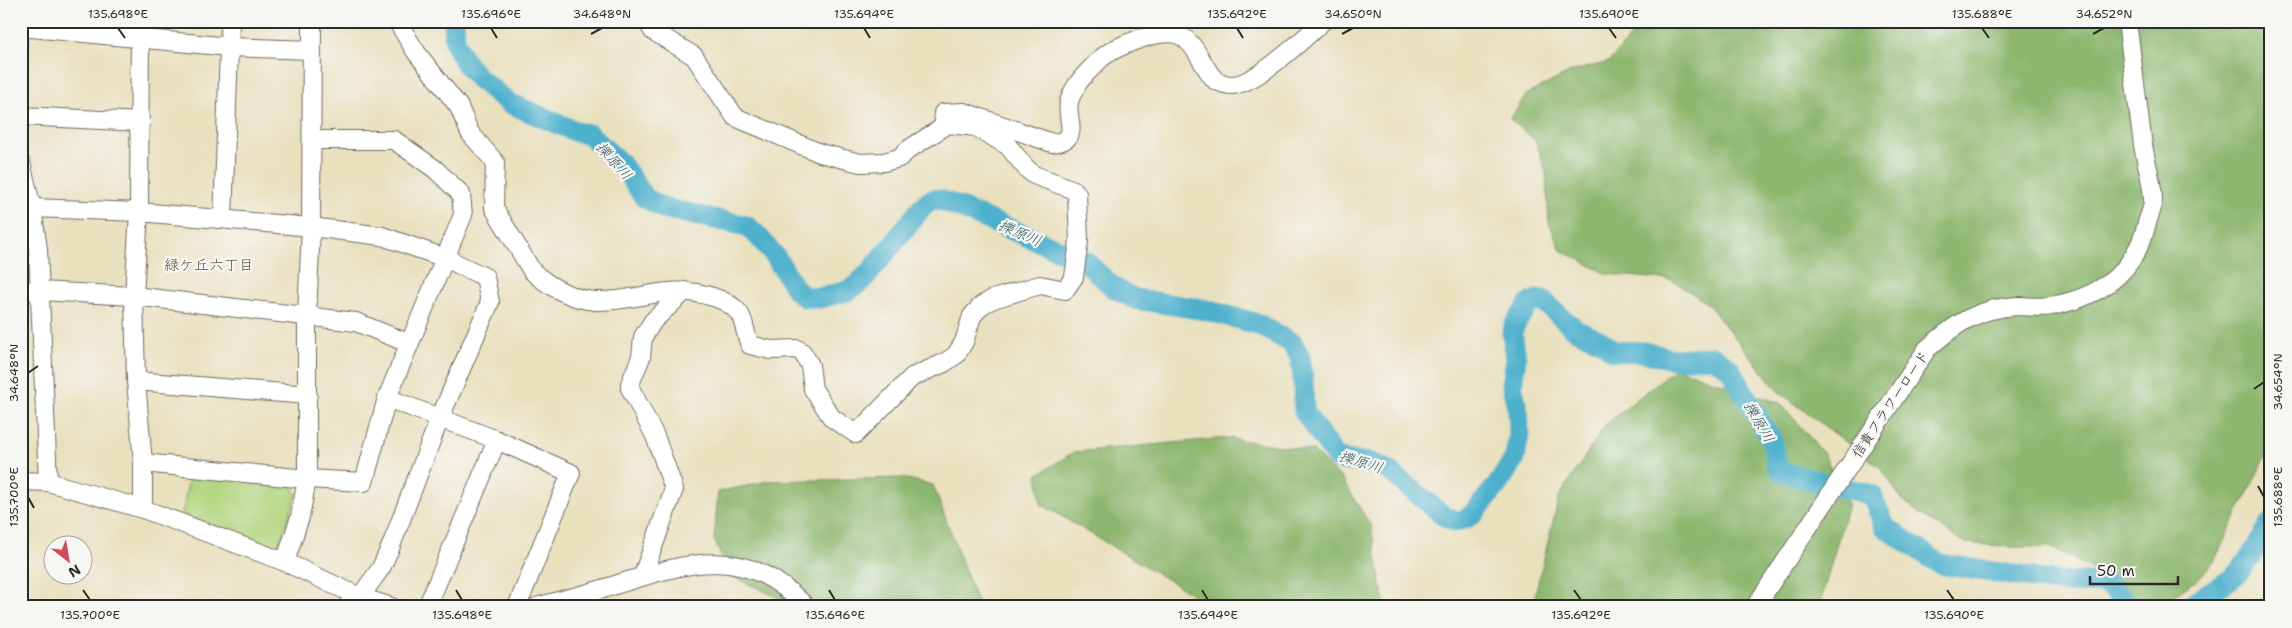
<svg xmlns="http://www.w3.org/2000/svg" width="2292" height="628" viewBox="0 0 2292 628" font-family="'Shantell Sans','Klee One',sans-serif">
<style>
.green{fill:#b2d67f;stroke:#6e8055}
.forest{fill:#8db76e;stroke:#5c714c}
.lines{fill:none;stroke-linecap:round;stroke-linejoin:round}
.river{stroke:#4eb1cd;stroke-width:21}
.minor-casing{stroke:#6e6a5e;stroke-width:20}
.minor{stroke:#fff;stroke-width:18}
.ticks{fill:none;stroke:#2b2b2b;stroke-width:2}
.labels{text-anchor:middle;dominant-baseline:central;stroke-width:4.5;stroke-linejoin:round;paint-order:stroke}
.street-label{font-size:14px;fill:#2b2b2b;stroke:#f6f6f2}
.water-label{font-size:15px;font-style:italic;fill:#375a64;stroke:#f6f6f2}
.neighbourhood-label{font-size:15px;fill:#625543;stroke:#f6f6f2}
.neatline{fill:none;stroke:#2b2b2b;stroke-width:2}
.ticks-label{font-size:12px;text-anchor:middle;fill:#2b2b2b}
</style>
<rect width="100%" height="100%" fill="#f6f6f2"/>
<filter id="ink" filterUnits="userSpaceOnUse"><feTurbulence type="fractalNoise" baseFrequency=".02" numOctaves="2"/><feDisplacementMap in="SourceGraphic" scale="10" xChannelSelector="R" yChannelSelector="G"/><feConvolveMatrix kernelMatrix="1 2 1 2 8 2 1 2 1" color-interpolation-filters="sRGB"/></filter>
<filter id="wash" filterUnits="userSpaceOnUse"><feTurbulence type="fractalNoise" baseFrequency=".0096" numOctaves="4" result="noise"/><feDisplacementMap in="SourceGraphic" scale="20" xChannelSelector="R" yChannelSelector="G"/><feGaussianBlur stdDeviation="1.12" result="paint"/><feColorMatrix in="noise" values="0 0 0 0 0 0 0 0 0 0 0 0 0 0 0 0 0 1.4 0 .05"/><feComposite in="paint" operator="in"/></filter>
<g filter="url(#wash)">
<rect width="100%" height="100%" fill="#e9e0be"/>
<g class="green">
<path d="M 21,36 L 30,37 L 23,109 L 21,109 Z"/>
<path d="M 190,473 L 290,483 L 297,495 L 277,548 L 182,514 Z"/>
</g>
<g class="forest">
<path d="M 1644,21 L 2271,21 L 2271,454 L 2263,462 L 2214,561 L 2198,579 L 2155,607 L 2125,607 L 2111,598 L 2091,568 L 2050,547 L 2013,547 L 1965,543 L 1918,513 L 1900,497 L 1881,468 L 1778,391 L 1708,304 L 1672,280 L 1607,274 L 1561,250 L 1549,223 L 1546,172 L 1536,141 L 1510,119 L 1527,94 L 1573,71 L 1609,62 Z"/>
<path d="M 1676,368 L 1780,403 L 1824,454 L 1848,504 L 1819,607 L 1537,607 L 1535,595 L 1559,497 L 1606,424 Z"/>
<path d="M 1227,438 L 1313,451 L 1342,479 L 1371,526 L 1384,602 L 1383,607 L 1204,607 L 1192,594 L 1041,504 L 1037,475 L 1074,452 Z"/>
<path d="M 903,478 L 933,485 L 979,607 L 799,607 L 729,575 L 714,539 L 718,492 L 769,481 Z"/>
</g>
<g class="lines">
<g class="river">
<path d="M 454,21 L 455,42 L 466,64 L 478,78 L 509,103 L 577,132 L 589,134 L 622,165 L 644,197 L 663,208 L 747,226 L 758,236 L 775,256 L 797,291 L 805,297 L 820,298 L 847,291 L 858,284 L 871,271 L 923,206 C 931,198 935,198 946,202 L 1085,261 L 1114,288 L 1135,299 L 1206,310 L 1258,324 L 1292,343 L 1300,357 L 1303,376 L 1304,412 L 1336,457 L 1342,460 L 1371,463 L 1388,470 L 1444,516 L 1455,521 L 1465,519 L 1474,513 L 1498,484 L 1515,458 L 1519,433 L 1518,412 L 1512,385 L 1516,358 L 1512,332 L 1515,324 L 1529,304 L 1537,300 L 1543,301 L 1576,330 L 1603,342 L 1613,351 L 1644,352 L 1672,359 L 1714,357 L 1730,369 L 1772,441 L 1777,465 L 1782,472 L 1872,495 L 1885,527 L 1940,564 L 2066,583 L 2101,582 L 2111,587 L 2131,607"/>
<path d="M 2190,607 C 2202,594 2219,588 2232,578 C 2250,564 2259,541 2271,523"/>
</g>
</g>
</g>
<g filter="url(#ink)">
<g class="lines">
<g class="minor-casing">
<g id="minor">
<path d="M 140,21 L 139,212 L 134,296 L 136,381 L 143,463 L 143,509"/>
<path d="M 397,21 L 416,52 L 459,107 L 470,133 L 495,162 L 494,208 L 532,271 C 548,286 573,300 596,301 C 640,302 668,282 713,297 C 723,300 733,305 739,313 C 745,321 745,335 750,345 L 771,350 L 797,349 L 802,352 L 810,365 L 813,389 L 832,418 L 856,434 L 912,377 L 944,363 L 956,355 L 964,342 L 972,316 L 982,305 L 993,299 L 1040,285 L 1065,290 L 1074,277 L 1079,241 L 1077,194 L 1074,190 L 1034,175 L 1026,168 L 1008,146 L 976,127 L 948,124 L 944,121 L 943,113 L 964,112 L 1052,143 C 1083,140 1065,121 1069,102 C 1070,97 1074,90 1077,85 C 1079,80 1098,61 1103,57 C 1116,46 1165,26 1181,36 C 1198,46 1202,67 1216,81 C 1220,82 1225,85 1231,85 C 1255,85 1305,38 1323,21"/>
<path d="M 647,21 L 653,31 L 694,56 L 735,117 L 820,153 L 860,163 L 884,162 L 899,158 L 909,149 L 948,124"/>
<path d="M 21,27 L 230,47 L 312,50"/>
<path d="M 21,116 L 141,122"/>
<path d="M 312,140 L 394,140 L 435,169 L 461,194 L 463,215 L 445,258 L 485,277 L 490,302 L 439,420 L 391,546 L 381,568 L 360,597 L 346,607"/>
<path d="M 21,163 L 32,208 L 38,249 L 48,482"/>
<path d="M 32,208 L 139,212 L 311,227 L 382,236 L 445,258 L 387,398 L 364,482 L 307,479 L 143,463"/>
<path d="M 223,219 L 230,21"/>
<path d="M 21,290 L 134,296 L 356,322 L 410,344"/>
<path d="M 136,381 L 308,395"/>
<path d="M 387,398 L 497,440 L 571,473 L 517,607"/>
<path d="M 21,481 L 48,482 L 143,509 L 285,562 L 360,597 L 392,607"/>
<path d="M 285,562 L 300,517 L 307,479 L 307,316 L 311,227 L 312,21"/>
<path d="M 646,574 L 645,569 L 674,489 L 655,436 L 630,388 L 630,384 L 641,357 L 643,337 L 653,321 L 685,291"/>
<path d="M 427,607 L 497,440"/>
<path d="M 537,607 C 564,599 592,593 618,584 C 692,561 746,544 806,607"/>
<path d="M 1755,607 L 1927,349 C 1955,324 1978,308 2017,306 C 2028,306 2039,308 2051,306 C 2100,297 2135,273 2147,223 C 2149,216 2153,208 2153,201 C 2153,181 2144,158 2142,138 C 2137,99 2132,60 2127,21"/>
</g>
</g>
<use href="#minor" class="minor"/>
</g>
</g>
<path class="ticks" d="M 118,28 L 125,38M 491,28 L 497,38M 864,28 L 870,38M 1237,28 L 1243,38M 1609,28 L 1616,38M 1982,28 L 1989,38M 591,34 L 602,28M 1342,34 L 1353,28M 2093,34 L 2104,28M 28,373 L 38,366M 2254,389 L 2264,382M 2258,486 L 2264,497M 28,497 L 34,508M 83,590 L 90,600M 456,590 L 462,600M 829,590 L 835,600M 1202,590 L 1208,600M 1574,590 L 1581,600M 1947,590 L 1954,600"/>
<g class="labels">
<g class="street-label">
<text transform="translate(1890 404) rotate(-56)">信貴フラワーロード</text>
</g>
<g class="water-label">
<text transform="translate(614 161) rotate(48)">擽原川</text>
<text transform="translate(1020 233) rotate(23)">擽原川</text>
<text transform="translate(1759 422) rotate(60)">擽原川</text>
<text transform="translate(1361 462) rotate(17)">擽原川</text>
</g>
<g class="neighbourhood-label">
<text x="209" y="265">緑ケ丘六丁目</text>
</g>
</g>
<rect width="2292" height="628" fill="none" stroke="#f6f6f2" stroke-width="55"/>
<g transform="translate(68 560) rotate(149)"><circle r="24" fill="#f6f6f2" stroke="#a5a5a2"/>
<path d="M0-4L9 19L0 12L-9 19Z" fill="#d1495b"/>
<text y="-8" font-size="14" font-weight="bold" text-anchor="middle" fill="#2b2b2b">N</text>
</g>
<path d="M2090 576v8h88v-8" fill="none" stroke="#2b2b2b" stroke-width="2.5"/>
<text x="2097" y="576" font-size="15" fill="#2b2b2b" stroke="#f6f6f2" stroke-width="4" paint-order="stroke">50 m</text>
<rect x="28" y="28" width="2236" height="572" class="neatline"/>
<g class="ticks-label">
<text x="118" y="18">135.698°E</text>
<text x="491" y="18">135.696°E</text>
<text x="602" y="18">34.648°N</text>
<text x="864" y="18">135.694°E</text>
<text x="1237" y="18">135.692°E</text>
<text x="1353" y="18">34.650°N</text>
<text x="1609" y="18">135.690°E</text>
<text x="1982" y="18">135.688°E</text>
<text x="2104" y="18">34.652°N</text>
<text transform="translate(14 373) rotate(-90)" y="4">34.648°N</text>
<text transform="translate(2278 382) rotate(-90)" y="4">34.654°N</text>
<text transform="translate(2278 497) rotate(-90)" y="4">135.688°E</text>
<text transform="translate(14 497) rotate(-90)" y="4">135.700°E</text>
<text x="90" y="619">135.700°E</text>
<text x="462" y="619">135.698°E</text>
<text x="835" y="619">135.696°E</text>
<text x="1208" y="619">135.694°E</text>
<text x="1581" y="619">135.692°E</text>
<text x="1954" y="619">135.690°E</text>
</g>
</svg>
